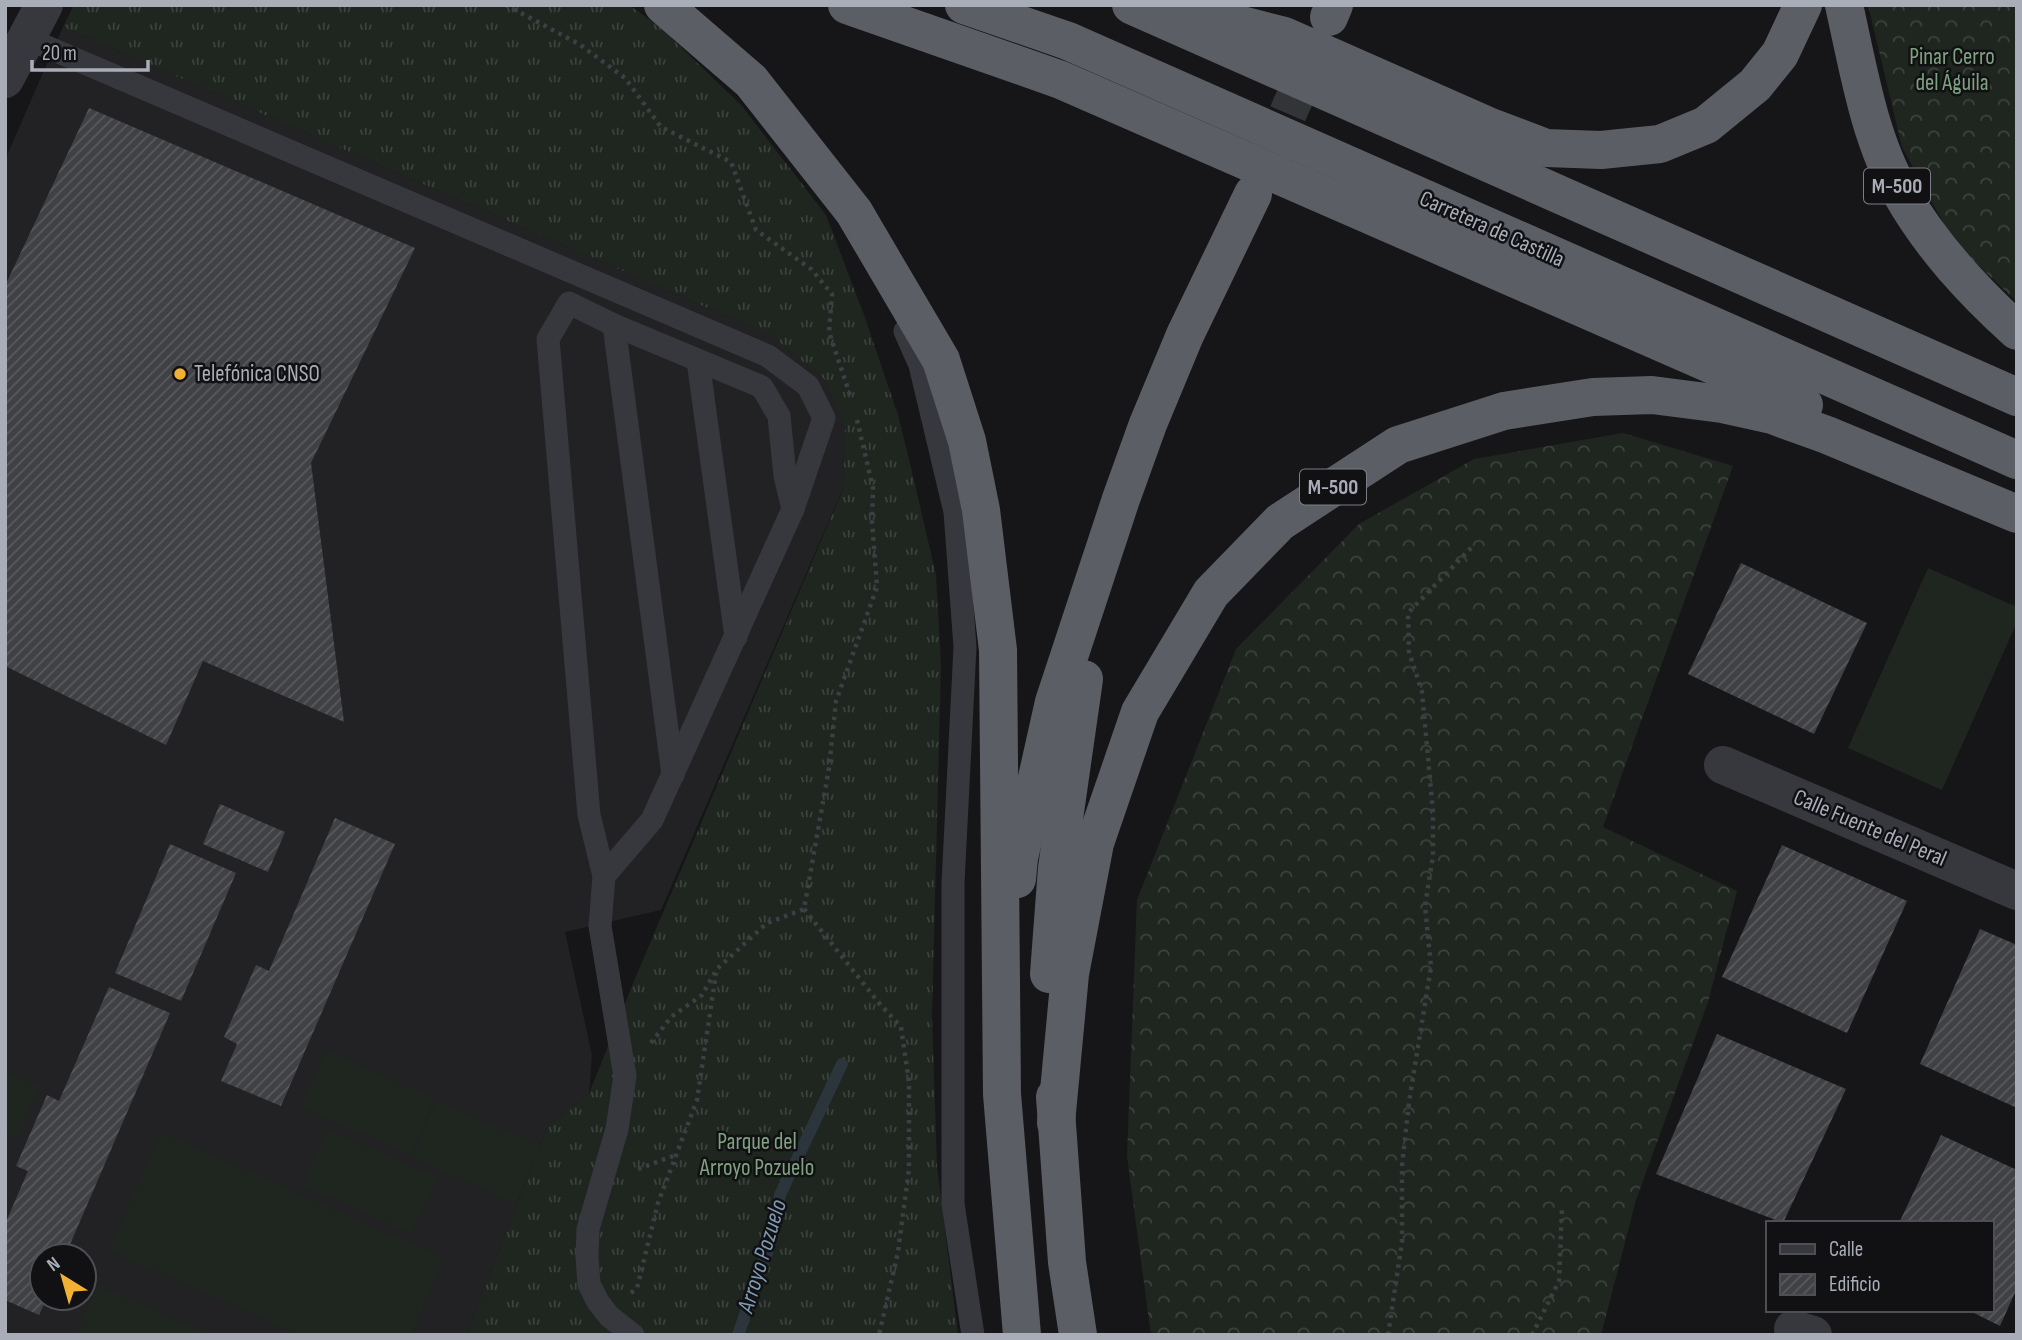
<svg xmlns="http://www.w3.org/2000/svg" width="2022" height="1340" viewBox="0 0 2022 1340" font-family="'Sofia Sans Condensed',sans-serif">
<style>
.built{fill:#222225;fill-rule:evenodd}
.grass{fill:url(#grass-tufts)}
.forest{fill:url(#forest-crowns)}
.pitch{fill:#1e261f}
.lines{fill:none;stroke-linecap:round;stroke-linejoin:round}
.stream{stroke:#2c353c;stroke-width:12}
.building{fill:url(#building-hatch)}
.trunk-tunnel{stroke:#333438;stroke-width:38;stroke-dasharray:38 19;stroke-linecap:butt}
.path{stroke:#3d3f44;stroke-width:4.5;stroke-dasharray:3.5 5;stroke-linecap:butt}
.service{stroke:#37383d;stroke-width:23}
.minor{stroke:#37383d;stroke-width:38}
.tertiary{stroke:#37383d;stroke-width:38}
.trunk{stroke:#5b5e65;stroke-width:38}
.poi-dot{fill:#f2b134;stroke:#111113;stroke-width:2.5}
.labels{text-anchor:middle;dominant-baseline:central;stroke-width:5;stroke-linejoin:round;paint-order:stroke}
.shield{fill:#111113;stroke:#7b7e86;stroke-width:2}
.shield-label{font-size:21px;font-weight:bold;fill:#a8adb8}
.park-label{font-size:23px;fill:#7fa381;stroke:#111113}
.street-label{font-size:23px;fill:#a8adb8;stroke:#111113}
.poi-label{font-size:23px;fill:#a8adb8;stroke:#111113;text-anchor:start}
.water-label{font-size:24px;font-style:italic;fill:#7f9bb3;stroke:#111113}
</style>
<defs>
<pattern id="grass-tufts" width="24" height="20" patternUnits="userSpaceOnUse" patternTransform="scale(1.75)"><rect width="24" height="20" fill="#1e261f"/><path d="M3 7l-1-3M5 7V3M7 7l1-3M15 17l-1-3M17 17v-4M19 17l1-3" fill="none" stroke="#3c433d"/></pattern>
<pattern id="forest-crowns" width="20" height="18" patternUnits="userSpaceOnUse" patternTransform="scale(1.75)"><rect width="20" height="18" fill="#1e261f"/><path d="M2 6a3 3 0 1 1 6 0M12 15a3 3 0 1 1 6 0" fill="none" stroke="#3c433d"/></pattern>
<pattern id="building-hatch" width="6" height="6" patternUnits="userSpaceOnUse" patternTransform="scale(1.75)"><rect width="6" height="6" fill="#404145"/><path d="M-1 1l2-2M0 6l6-6M5 7l2-2" fill="none" stroke="#595a5e"/></pattern>
</defs>
<rect width="100%" height="100%" fill="#161618"/>
<path class="built" d="M 63,27 L 772,336 L 824,379 L 845,428 L 843,488 L 661,910 L 565,932 L 592,1055 L 589,1094 L 548,1125 L 466,1335 L 5,1335 L 5,160 ZM 42,1256 L 84,1256 L 84,1298 L 42,1298 Z"/>
<path class="grass" d="M 74,5 L 629,5 L 661,28 L 741,105 L 826,215 L 864,315 L 898,415 L 908,455 L 936,575 L 941,666 L 932,1016 L 937,1165 L 958,1335 L 466,1335 L 548,1125 L 589,1094 L 634,981 L 843,489 L 845,428 L 824,379 L 772,336 L 63,27 Z"/>
<g class="forest">
<path d="M 1868,5 L 2017,5 L 2017,302 L 1953,241 L 1902,147 Z"/>
<path d="M 1623,433 L 1733,466 L 1603,827 L 1737,891 L 1708,1002 L 1636,1200 L 1601,1335 L 1151,1335 L 1127,1156 L 1137,900 L 1236,649 L 1359,524 L 1474,459 Z"/>
</g>
<g class="pitch">
<path d="M 1928,568 L 2017,607 L 2017,622 L 1942,790 L 1848,748 Z"/>
<path d="M 326,1050 L 435,1098 L 410,1155 L 301,1107 Z"/>
<path d="M 5,1071 L 40,1086 L 17,1138 L 5,1132 Z"/>
<path d="M 436,1101 L 541,1146 L 516,1203 L 412,1158 Z"/>
<path d="M 328,1129 L 437,1177 L 412,1234 L 303,1186 Z"/>
<path d="M 161,1132 L 445,1259 L 411,1335 L 300,1335 L 109,1250 Z"/>
<path d="M 98,1285 L 211,1335 L 76,1335 Z"/>
</g>
<g class="lines">
<path class="stream" d="M 738,1335 L 773,1235 L 780,1195 L 842,1064"/>
</g>
<g class="building">
<path d="M 89,108 L 415,248 L 311,463 L 344,722 L 203,661 L 166,745 L 5,666 L 5,286 Z"/>
<path d="M 1741,563 L 1867,623 L 1814,734 L 1688,674 Z"/>
<path d="M 220,804 L 285,832 L 268,872 L 203,844 Z"/>
<path d="M 335,818 L 395,844 L 281,1106 L 221,1081 L 237,1044 L 224,1037 L 256,965 L 269,971 Z"/>
<path d="M 170,844 L 236,873 L 181,1001 L 115,973 Z"/>
<path d="M 1782,845 L 1907,901 L 1847,1033 L 1722,977 Z"/>
<path d="M 1980,929 L 2017,945 L 2017,1108 L 1920,1064 Z"/>
<path d="M 109,987 L 170,1013 L 65,1256 L 42,1256 L 42,1298 L 47,1298 L 39,1315 L 5,1300 L 5,1224 L 28,1171 L 16,1166 L 47,1095 L 59,1101 Z"/>
<path d="M 1717,1034 L 1846,1089 L 1783,1223 L 1656,1174 Z"/>
<path d="M 1941,1135 L 2017,1170 L 2017,1288 L 2000,1326 L 1968,1310 L 1992,1310 L 1992,1223 L 1899,1223 Z"/>
</g>
<g class="lines">
<path class="trunk-tunnel" d="M 1265,166 L 1315,51"/>
<g class="path">
<path d="M 506,5 L 579,44 L 625,78 L 661,127 L 731,162 L 756,230 L 811,269 L 832,294 L 829,332 L 850,395"/>
<path d="M 804,909 L 879,1003 L 901,1027 L 909,1082 L 909,1169 L 898,1252 L 879,1335"/>
<path d="M 651,1043 L 671,1017 L 702,995 L 717,969 L 767,923 L 804,909 L 829,768 L 836,701 L 877,587 L 872,522 L 873,488 L 857,420"/>
<path d="M 638,1169 L 676,1155"/>
<path d="M 631,1293 L 637,1288 L 658,1203 L 697,1100 L 716,973"/>
<path d="M 1388,1335 L 1402,1242 L 1402,1166 L 1409,1102 L 1431,967 L 1425,906 L 1433,856 L 1433,812 L 1422,692 L 1409,652 L 1408,613 L 1472,547"/>
<path d="M 1532,1335 L 1559,1281 L 1562,1208"/>
</g>
<g class="service">
<path d="M 26,38 L 768,356 L 808,386 L 824,418 L 793,509"/>
<path d="M 569,303 L 614,325 L 762,387 L 779,416 L 785,476 L 793,509 L 652,820 L 604,876 L 589,815 L 548,339 Z"/>
<path d="M 614,325 L 673,775"/>
<path d="M 905,331 L 920,365 L 955,512 L 965,647 L 953,883 L 953,1204 L 973,1335"/>
<path d="M 698,361 L 736,637"/>
<path d="M 604,876 L 600,926 L 625,1076 L 617,1129 L 588,1229 L 587,1257 L 589,1284 L 598,1302 L 609,1316 L 633,1335"/>
</g>
<g class="minor">
<path d="M 1723,765 L 2017,891"/>
<path d="M 1793,1329 L 1813,1335"/>
</g>
<path class="tertiary" d="M 5,79 L 44,5"/>
<g class="trunk">
<path d="M 663,5 L 751,81 L 854,212 L 941,360 L 967,441 L 981,510 L 998,650 L 1002,1094 L 1022,1335"/>
<path d="M 847,5 L 1061,80 L 1804,405"/>
<path d="M 964,5 L 1068,41 L 2017,460"/>
<path d="M 1131,5 L 2017,397"/>
<path d="M 1844,5 C 1858,67 1869,138 1901,193 C 1931,246 1972,290 2017,331"/>
<path d="M 1188,11 L 1284,36 L 1488,126 L 1546,148 L 1601,150 L 1660,144 L 1706,125 L 1755,85 L 1780,54 L 1803,5"/>
<path d="M 1329,17 L 1334,5"/>
<path d="M 1017,879 L 1019,858 L 1054,702 L 1121,499 L 1148,424 L 1185,335 L 1253,194"/>
<path d="M 1049,974 L 1057,868 L 1084,679"/>
<path d="M 1055,1097 L 1067,1262 L 1078,1335"/>
<path d="M 1056,1123 L 1070,974 L 1095,843 L 1140,712 L 1211,593 L 1280,522 L 1398,445 L 1504,411 L 1593,397 L 1652,395 L 1722,404 L 1772,415 L 1827,435 L 2017,514"/>
</g>
</g>
<circle class="poi-dot" cx="180" cy="374" r="7"/>
<g class="labels">
<g class="shield">
<rect x="1864" y="168.5" width="66" height="35" rx="5"/>
<rect x="1300" y="469.5" width="66" height="35" rx="5"/>
</g>
<g class="shield-label">
<text x="1897" y="186">M-500</text>
<text x="1333" y="487">M-500</text>
</g>
<g class="park-label">
<text x="1952" y="57">Pinar Cerro<tspan x="1952" dy="26">del Águila</tspan></text>
<text x="757" y="1142">Parque del<tspan x="757" dy="26">Arroyo Pozuelo</tspan></text>
</g>
<g class="street-label">
<text transform="translate(1492 229) rotate(24)">Carretera de Castilla</text>
<text transform="translate(1870 828) rotate(23)">Calle Fuente del Peral</text>
</g>
<g class="poi-label">
<text x="194" y="374">Telefónica CNSO</text>
</g>
<g class="water-label">
<text transform="translate(762 1256) rotate(-73)">Arroyo Pozuelo</text>
</g>
</g>
<rect width="2022" height="1340" fill="none" stroke="#a8adb8" stroke-width="14"/>
<rect x="1766" y="1221" width="228" height="91" fill="#111113" stroke="#4d4f55" stroke-width="2"/>
<rect x="1780" y="1244" width="35" height="10" fill="#37383d" stroke="#4d4f55" stroke-width="2"/>
<text x="1829" y="1256" font-size="21" fill="#a8adb8">Calle</text>
<rect x="1780" y="1274" width="35" height="21" fill="url(#building-hatch)" stroke="#4d4f55" stroke-width="2"/>
<text x="1829" y="1291" font-size="21" fill="#a8adb8">Edificio</text>
<g transform="translate(63 1277) rotate(323)"><circle r="33" fill="#111113" stroke="#4d4f55" stroke-width="2"/>
<path d="M0-5L12 26L0 18L-12 26Z" fill="#f2b134"/>
<text y="-10" font-size="19" font-weight="bold" text-anchor="middle" fill="#a8adb8">N</text>
</g>
<path d="M32 60v10h116v-10" fill="none" stroke="#a8adb8" stroke-width="3.5"/>
<text x="42" y="60" font-size="21" fill="#a8adb8" stroke="#111113" stroke-width="5" paint-order="stroke">20 m</text>
</svg>
